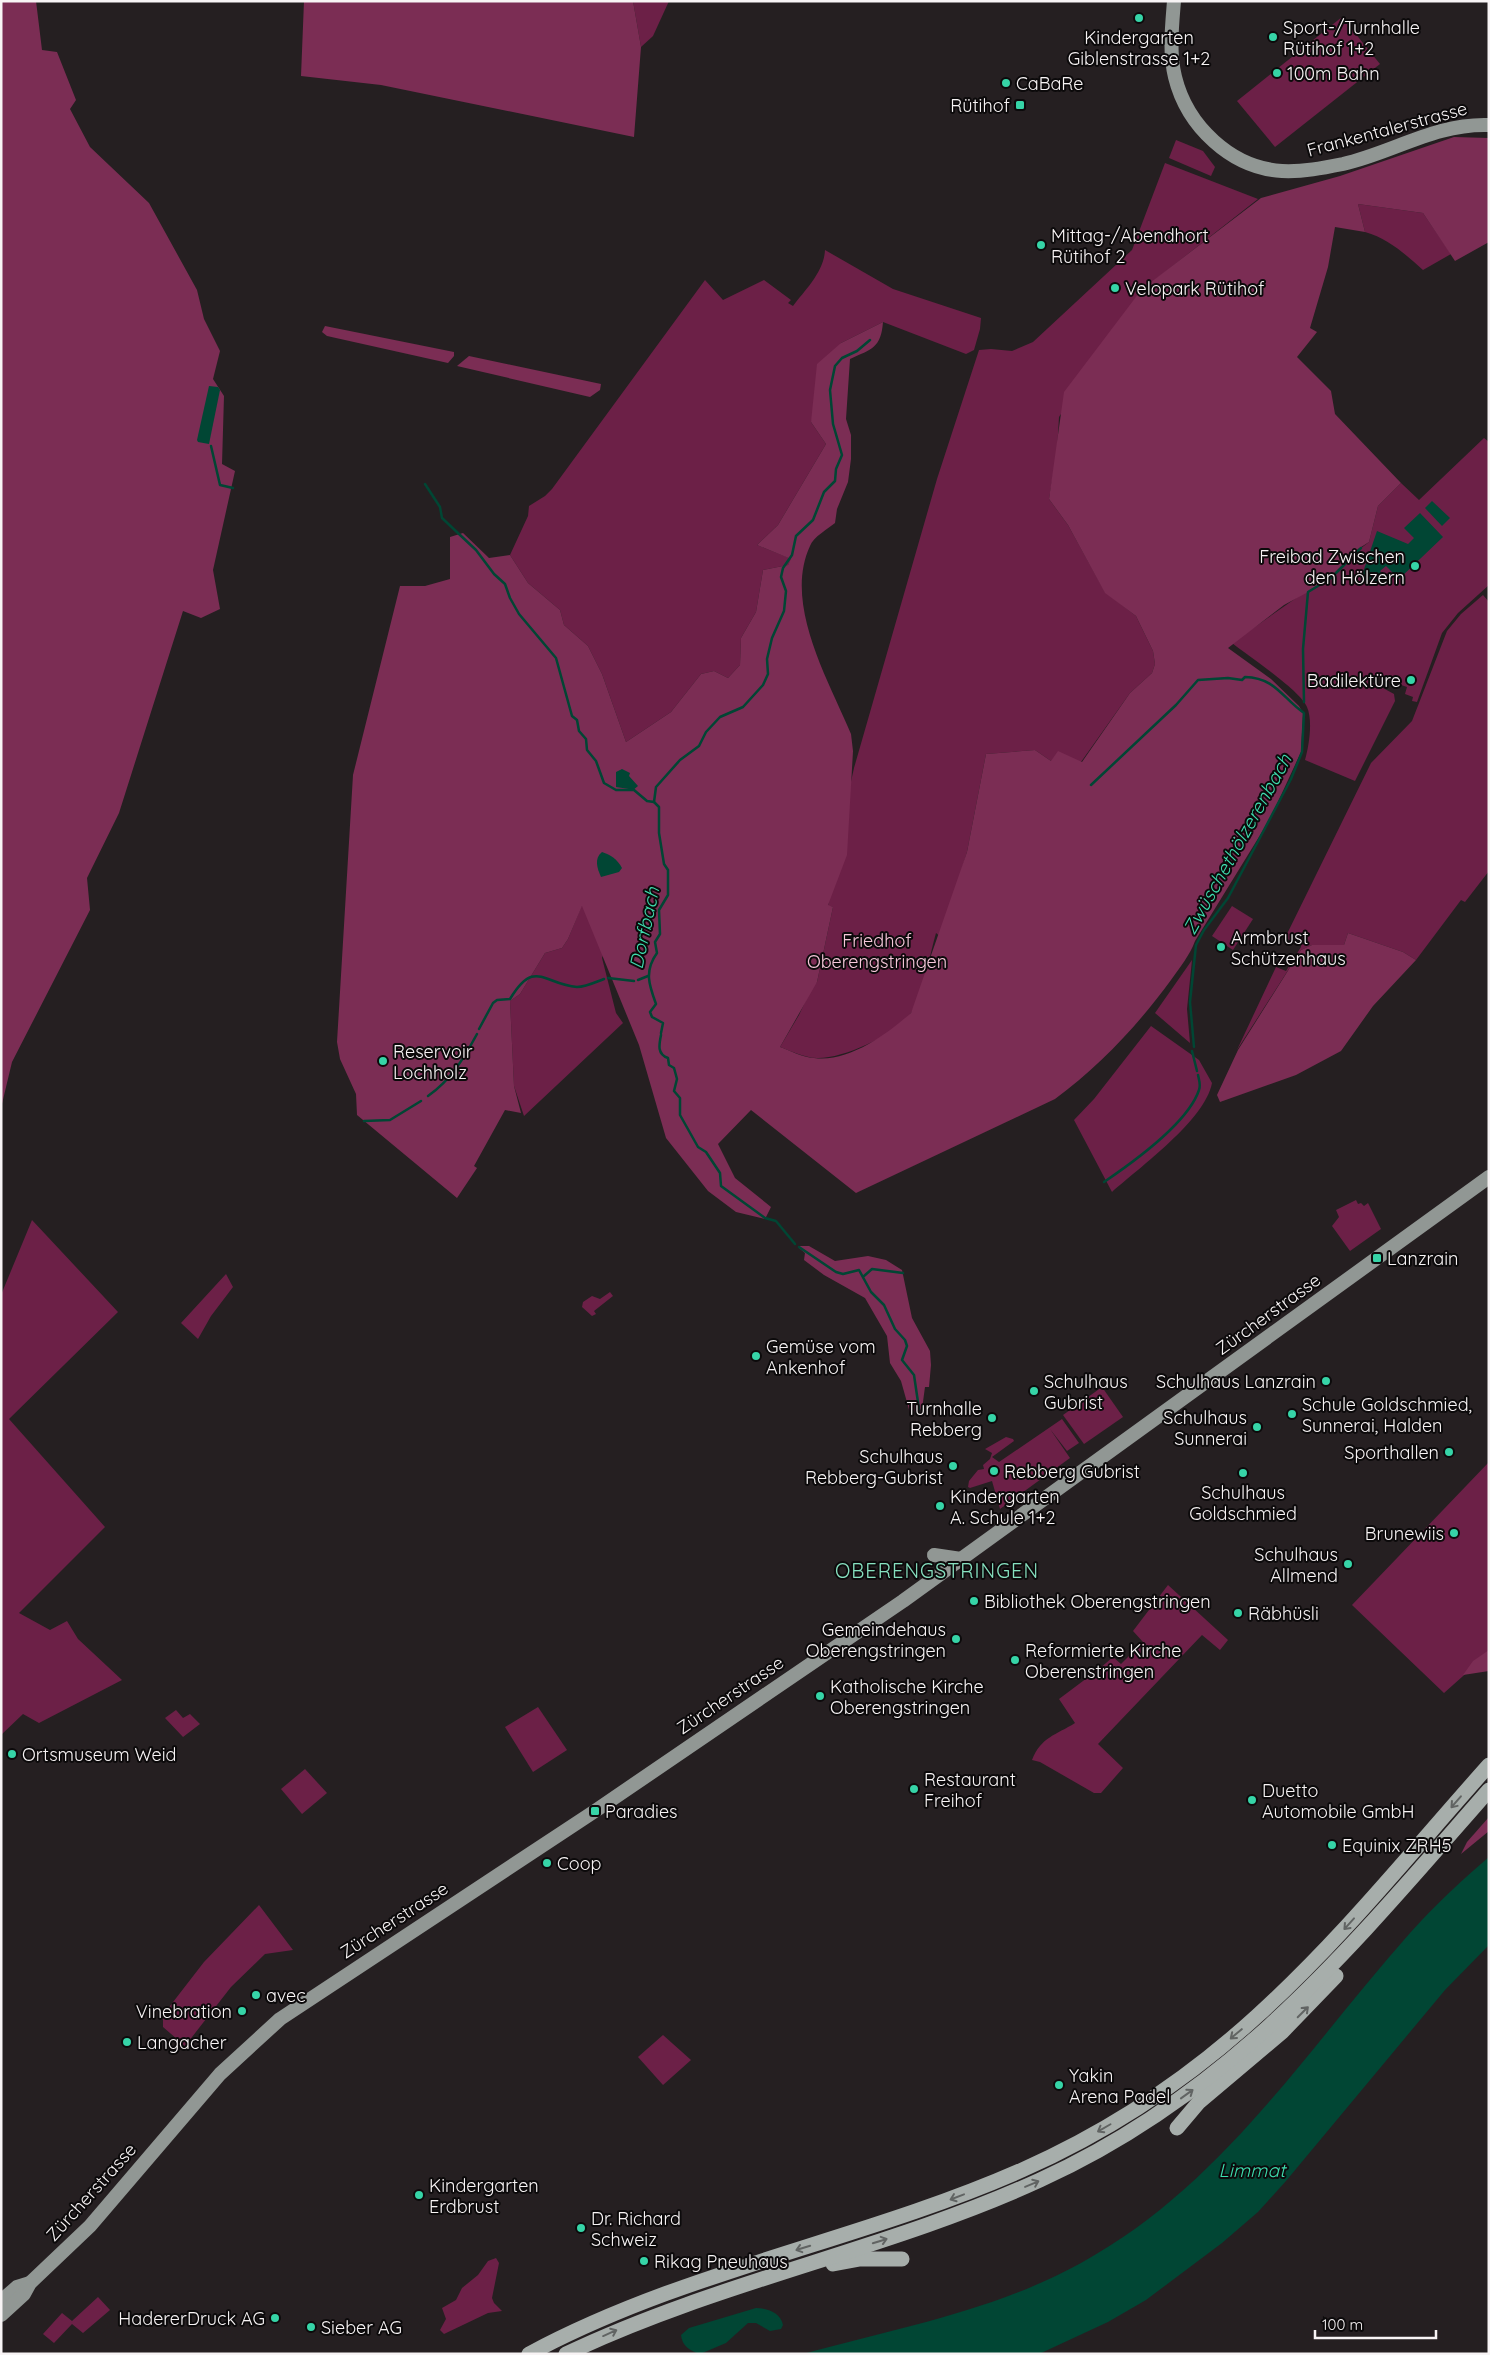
<svg xmlns="http://www.w3.org/2000/svg" width="1490" height="2355" viewBox="0 0 1490 2355" font-family="Quicksand,sans-serif">
<style>
.green{fill:#6c2047}
.forest{fill:#7b2d54}
.water{fill:#014634}
.lines{fill:none;stroke-linecap:round;stroke-linejoin:round}
.stream{stroke:#014634;stroke-width:2.5}
.major{stroke:#919794;stroke-width:14}
.highway{stroke:#a7aeab;stroke-width:15}
.oneway{stroke:#616463}
.poi-dot{fill:#36d4a7;stroke:#0c0a0b;stroke-width:2}
.labels{text-anchor:middle;dominant-baseline:central;stroke-width:4;stroke-linejoin:round;paint-order:stroke}
.poi-label{font-size:18px;fill:#f8f4f5;stroke:#0c0a0b;text-anchor:start}
.street-label{font-size:18px;fill:#f8f4f5;stroke:#0c0a0b}
.park-label{font-size:18px;fill:#f7c8db;stroke:#0c0a0b}
.water-label{font-size:19px;font-style:italic;fill:#3edeaf;stroke:#0c0a0b}
.quarter-label{font-size:20px;letter-spacing:1px;fill:#87e1c0;stroke:#0c0a0b}
</style>
<rect width="100%" height="100%" fill="#251f21"/>
<g class="green">
<path d="M 633,1 L 669,1 L 653,36 L 641,47 Z"/>
<path d="M 1342,17 L 1380,64 L 1275,147 L 1237,101 Z"/>
<path d="M 1176,140 L 1203,151 L 1215,167 L 1211,176 L 1169,158 Z"/>
<path d="M 1165,163 L 1258,199 L 1142,290 L 1059,417 L 1057,451 L 1049,499 L 1068,525 L 1105,592 L 1136,616 L 1153,651 L 1155,664 L 1152,673 L 1130,693 L 1081,762 L 1051,761 L 1035,750 L 986,754 L 967,852 L 941,937 L 936,933 C 930,954 922,996 911,1013 C 895,1035 843,1059 817,1058 C 805,1058 791,1051 780,1047 L 799,1015 L 813,985 L 817,982 L 833,907 L 828,906 L 834,858 L 854,768 L 937,479 L 979,350 L 991,349 L 1012,351 L 1033,342 L 1132,250 Z"/>
<path d="M 1358,204 L 1423,213 L 1451,254 L 1423,270 C 1405,254 1389,239 1365,232 Z"/>
<path d="M 825,250 L 893,289 L 981,318 L 980,329 L 974,350 L 966,354 L 883,322 L 841,343 L 811,422 L 826,444 L 778,525 L 757,545 L 792,559 L 788,565 L 763,570 L 756,612 L 741,638 L 740,665 L 728,678 L 714,671 L 701,674 L 671,712 L 626,742 L 602,674 L 588,646 L 564,625 L 560,610 L 528,583 L 510,555 L 528,516 L 529,506 L 545,496 L 552,489 L 705,280 L 723,300 L 764,280 L 791,300 L 788,303 L 793,306 C 805,290 824,272 825,250 Z"/>
<path d="M 1484,438 L 1489,442 L 1489,585 L 1458,613 L 1442,633 L 1417,702 L 1412,701 L 1413,697 L 1405,694 L 1407,687 L 1372,675 L 1370,681 L 1394,694 L 1395,701 L 1355,781 L 1305,760 C 1309,746 1313,721 1307,707 C 1301,691 1247,655 1232,643 L 1299,596 L 1369,542 L 1378,506 L 1401,483 L 1419,500 Z"/>
<path d="M 1483,595 L 1489,602 L 1489,871 L 1465,902 L 1461,900 L 1416,960 L 1403,952 L 1348,933 L 1344,945 L 1312,945 L 1301,950 L 1237,1050 L 1276,967 L 1286,971 L 1301,947 L 1301,945 L 1285,938 L 1371,763 L 1412,721 L 1447,631 L 1461,614 Z"/>
<path d="M 582,905 L 615,917 L 602,958 L 616,1013 L 623,1023 L 524,1116 L 514,1086 L 510,1001 L 520,994 L 545,953 L 562,948 L 568,939 Z"/>
<path d="M 1232,906 L 1253,919 L 1233,950 L 1212,936 Z"/>
<path d="M 1192,960 L 1187,1009 L 1190,1043 L 1155,1013 Z"/>
<path d="M 1151,1026 L 1199,1060 L 1212,1083 C 1205,1120 1140,1167 1112,1192 L 1074,1120 L 1094,1099 Z"/>
<path d="M 1356,1200 L 1358,1204 L 1361,1203 L 1364,1206 L 1368,1203 L 1381,1229 L 1350,1251 L 1332,1226 L 1339,1217 L 1336,1210 Z"/>
<path d="M 32,1220 L 118,1312 L 9,1419 L 105,1527 L 19,1613 L 50,1630 L 67,1621 L 78,1639 L 122,1680 L 39,1723 L 23,1714 L 1,1735 L 1,1295 Z"/>
<path d="M 226,1274 L 233,1287 L 211,1316 L 198,1339 L 181,1323 Z"/>
<path d="M 610,1292 L 613,1296 L 594,1311 L 596,1314 L 592,1316 L 582,1307 L 583,1302 L 592,1296 L 600,1299 Z"/>
<path d="M 1102,1387 L 1123,1417 L 1084,1444 L 1063,1415 Z"/>
<path d="M 1062,1419 L 1079,1443 L 1067,1451 L 1050,1429 L 1070,1458 L 1000,1509 L 992,1481 L 970,1488 L 968,1487 L 969,1481 L 978,1470 L 984,1469 L 983,1465 L 990,1459 L 992,1453 L 985,1449 L 1006,1437 L 1013,1439 L 1014,1441 L 992,1457 L 999,1462 Z"/>
<path d="M 1489,1462 L 1489,1665 L 1481,1660 L 1444,1693 L 1352,1605 Z"/>
<path d="M 1168,1585 L 1228,1640 L 1220,1650 L 1202,1635 L 1098,1744 L 1123,1768 L 1101,1793 L 1094,1793 L 1040,1762 L 1032,1760 C 1041,1737 1056,1735 1075,1723 L 1059,1699 L 1099,1669 L 1113,1657 L 1121,1664 L 1143,1642 L 1133,1631 Z"/>
<path d="M 538,1707 L 567,1750 L 533,1772 L 505,1727 Z"/>
<path d="M 176,1710 L 183,1718 L 190,1714 L 200,1724 L 183,1737 L 165,1718 Z"/>
<path d="M 305,1769 L 327,1793 L 302,1814 L 281,1789 Z"/>
<path d="M 259,1905 L 293,1950 L 265,1954 L 231,1987 L 185,2046 L 163,2027 L 163,2015 L 204,1962 Z"/>
<path d="M 663,2035 L 691,2060 L 663,2085 L 638,2057 Z"/>
<path d="M 496,2258 L 499,2263 L 492,2298 L 494,2303 L 502,2311 L 488,2313 L 444,2334 L 440,2330 L 446,2319 L 442,2308 L 456,2300 L 462,2288 L 478,2275 L 488,2261 Z"/>
<path d="M 98,2297 L 110,2310 L 83,2333 L 72,2324 L 54,2343 L 43,2334 L 62,2313 L 72,2321 Z"/>
</g>
<g class="forest">
<path d="M 1,1 L 36,1 L 42,50 L 57,52 L 76,100 L 70,109 L 90,147 L 149,203 L 197,290 L 204,319 L 220,351 L 213,379 L 224,396 L 222,464 L 235,471 L 213,570 L 220,609 L 201,618 L 183,611 L 119,813 L 87,878 L 90,910 L 12,1062 L 1,1108 Z"/>
<path d="M 304,1 L 633,1 L 641,47 L 634,137 L 381,85 L 301,76 Z"/>
<path d="M 1454,137 L 1489,138 L 1489,242 L 1455,261 L 1423,213 L 1358,204 L 1365,232 L 1335,227 L 1328,267 L 1310,328 L 1317,332 L 1297,357 L 1331,391 L 1335,414 L 1401,483 L 1378,506 L 1369,542 L 1358,549 L 1323,584 L 1284,605 L 1228,648 L 1271,679 L 1299,706 L 1303,713 L 1301,752 L 1270,819 L 1195,941 C 1190,955 1180,967 1171,980 C 1138,1025 1100,1066 1055,1099 L 856,1193 L 751,1110 L 718,1144 L 735,1178 L 771,1207 L 765,1219 L 736,1212 L 708,1191 L 666,1138 L 639,1045 L 582,906 L 568,939 L 562,948 L 545,953 L 520,994 L 510,1001 L 514,1086 L 521,1113 L 505,1110 L 474,1166 L 477,1168 L 457,1198 L 357,1115 L 356,1094 L 340,1059 L 337,1042 L 353,775 L 400,586 L 425,586 L 450,579 L 450,537 L 463,533 L 489,558 L 510,555 L 528,583 L 560,610 L 564,625 L 588,646 L 602,674 L 626,742 L 671,712 L 701,674 L 714,671 L 728,678 L 740,665 L 741,638 L 756,612 L 763,570 L 788,565 L 791,559 L 757,545 L 778,525 L 826,444 L 811,422 L 817,364 L 841,343 L 883,322 C 881,348 872,349 850,359 L 846,419 L 851,435 L 851,459 L 848,482 L 837,509 L 835,523 C 828,529 813,537 810,546 C 783,604 829,681 851,734 L 853,751 L 847,855 L 828,905 L 833,907 L 817,982 L 780,1047 C 791,1051 802,1057 814,1058 C 848,1063 887,1034 911,1013 L 967,852 L 986,754 L 1035,750 L 1051,761 L 1058,751 L 1082,762 L 1130,693 L 1152,673 L 1155,664 L 1153,651 L 1136,616 L 1105,593 L 1068,525 L 1049,499 L 1064,392 L 1142,289 L 1261,198 L 1340,176 Z"/>
<path d="M 325,326 L 454,352 L 454,356 L 448,363 L 327,336 L 322,332 Z"/>
<path d="M 469,356 L 601,384 L 600,390 L 590,397 L 457,366 Z"/>
<path d="M 1348,933 L 1403,952 L 1416,960 L 1373,1006 L 1341,1051 L 1296,1075 L 1220,1102 L 1217,1095 L 1238,1050 L 1301,950 L 1312,945 L 1344,945 Z"/>
<path d="M 800,1246 L 809,1246 L 835,1261 L 868,1256 L 886,1260 L 902,1270 L 912,1318 L 930,1351 L 931,1365 L 929,1387 L 925,1387 L 922,1409 L 910,1413 L 901,1381 L 890,1363 L 887,1336 L 865,1298 L 824,1275 L 804,1260 L 805,1253 L 799,1248 Z"/>
<path d="M 1489,1650 L 1489,1671 L 1463,1675 L 1473,1661 Z"/>
<path d="M 1489,1817 L 1489,1831 L 1461,1854 L 1467,1842 Z"/>
</g>
<g class="water">
<path d="M 209,386 L 218,387 L 220,390 L 209,444 L 198,442 L 197,440 Z"/>
<path d="M 1432,501 L 1450,518 L 1442,526 L 1425,508 Z"/>
<path d="M 1420,513 L 1443,537 L 1399,579 L 1386,566 L 1380,571 L 1384,576 L 1377,583 L 1361,578 L 1377,531 L 1408,544 L 1414,538 L 1404,528 Z"/>
<path d="M 622,769 L 630,773 L 629,776 L 638,786 L 632,791 L 616,790 L 629,789 L 616,787 L 616,772 Z"/>
<path d="M 602,852 C 611,855 617,859 622,868 L 619,872 L 601,877 C 597,868 594,858 602,852 Z"/>
<path d="M 1489,1857 L 1489,1945 L 1445,1990 L 1286,2181 L 1258,2212 L 1222,2243 L 1146,2300 L 1108,2322 L 1039,2354 L 803,2354 C 898,2328 994,2311 1081,2263 C 1223,2185 1305,2051 1410,1933 C 1434,1906 1462,1880 1489,1857 Z"/>
<path d="M 756,2308 C 767,2308 781,2313 783,2325 L 781,2329 L 770,2331 L 756,2323 L 748,2323 L 726,2343 L 700,2354 C 690,2351 682,2346 681,2335 L 689,2328 Z"/>
</g>
<g class="lines">
<g class="stream">
<path d="M 211,446 L 220,485 L 233,488"/>
<path d="M 425,484 L 440,507 L 442,518 L 476,550 L 494,574 L 505,584 L 510,598 L 519,614 L 556,658 L 572,716 L 577,720 L 579,731 L 586,739 L 587,750 L 596,761 L 604,783 L 616,790 L 634,790 L 647,801 L 654,802"/>
<path d="M 1304,702 L 1303,649 L 1308,592 L 1331,578 L 1361,548"/>
<path d="M 1091,785 L 1176,705 L 1198,680 L 1228,678 L 1242,680 L 1245,677 C 1276,678 1282,698 1304,713 L 1302,752 L 1291,779 L 1228,898 L 1204,930 L 1196,945 L 1190,1002 L 1194,1047"/>
<path d="M 608,978 L 634,981"/>
<path d="M 638,980 L 648,976"/>
<path d="M 479,1029 L 493,1003 L 497,1000 L 510,999 C 535,958 543,984 577,987 C 585,987 596,982 604,979"/>
<path d="M 661,1033 L 663,1023 L 652,1017 L 650,1012 L 656,1004 C 649,985 644,971 657,953 L 655,942 L 660,934 L 659,910 L 668,895 L 668,870 L 664,864 L 659,833 L 659,807 L 654,802 L 656,787 L 680,760 L 699,746 L 706,732 L 720,717 L 743,707 L 763,685 L 768,674 L 767,659 L 772,638 L 784,611 L 786,591 L 781,577 L 783,568 L 792,555 L 796,536 L 813,520 L 824,492 L 835,481 L 836,469 L 842,455 L 833,424 L 830,390 L 835,366 L 842,358 L 857,351 L 870,340"/>
<path d="M 661,1035 C 659,1045 657,1054 668,1058 L 669,1065 L 674,1068 L 677,1079 L 674,1091 L 680,1098 L 680,1115 L 698,1147 L 706,1152 L 720,1173 L 721,1186 L 765,1218 L 776,1221 L 795,1244"/>
<path d="M 1192,1051 L 1197,1071"/>
<path d="M 428,1096 C 451,1080 464,1058 477,1034"/>
<path d="M 364,1121 L 390,1120 L 421,1101"/>
<path d="M 1104,1182 C 1132,1163 1188,1123 1199,1090 C 1201,1085 1199,1080 1198,1075"/>
<path d="M 799,1247 L 836,1272 L 843,1274 L 859,1270 L 871,1292 L 884,1305 L 895,1329 L 905,1340 L 907,1346 L 902,1360 L 914,1375 L 919,1409"/>
<path d="M 864,1276 L 872,1269 L 903,1273"/>
</g>
<g class="major">
<path d="M 1174,1 C 1172,26 1169,52 1175,77 C 1187,126 1231,168 1282,171 C 1303,172 1323,168 1343,164 C 1392,153 1436,123 1489,125"/>
<path d="M 934,1555 L 961,1559"/>
<path d="M 1,2301 L 17,2287 L 30,2283"/>
<path d="M 1,2315 L 24,2294 L 30,2283 L 90,2226 L 220,2074 L 280,2019 L 595,1811 L 903,1601 L 1489,1177"/>
</g>
<g class="highway">
<path d="M 1177,2128 L 1199,2102 L 1282,2032 L 1336,1976"/>
<path d="M 833,2264 L 860,2259 L 902,2259"/>
<path d="M 529,2354 C 685,2270 861,2241 1022,2170 C 1108,2132 1188,2079 1257,2016 C 1342,1939 1413,1850 1489,1765"/>
<path d="M 566,2354 C 719,2281 887,2250 1040,2180 C 1234,2092 1352,1946 1489,1790"/>
</g>
</g>
<defs><path id="oneway-shaft" d="M-6 0H5M1.5-3L5.5 0L1.5 3" fill="none" stroke-width="1.6" stroke-linecap="round" stroke-linejoin="round" transform="scale(1.25)"/></defs>
<g class="oneway">
<use href="#oneway-shaft" transform="translate(1456 1802) rotate(131)"/>
<use href="#oneway-shaft" transform="translate(1349 1924) rotate(132)"/>
<use href="#oneway-shaft" transform="translate(1303 2012) rotate(-45)"/>
<use href="#oneway-shaft" transform="translate(1236 2034) rotate(140)"/>
<use href="#oneway-shaft" transform="translate(1187 2094) rotate(-36)"/>
<use href="#oneway-shaft" transform="translate(1104 2128) rotate(150)"/>
<use href="#oneway-shaft" transform="translate(1032 2184) rotate(-23)"/>
<use href="#oneway-shaft" transform="translate(957 2197) rotate(159)"/>
<use href="#oneway-shaft" transform="translate(880 2241) rotate(-17)"/>
<use href="#oneway-shaft" transform="translate(803 2248) rotate(163)"/>
<use href="#oneway-shaft" transform="translate(610 2333) rotate(-24)"/>
</g>
<g class="poi-dot">
<circle cx="1139" cy="18" r="5"/>
<circle cx="1273" cy="37" r="5"/>
<circle cx="1277" cy="73" r="5"/>
<circle cx="1006" cy="83" r="5"/>
<rect x="1015" y="100" width="10" height="10" rx="2.5"/>
<circle cx="1041" cy="245" r="5"/>
<circle cx="1115" cy="288" r="5"/>
<circle cx="1415" cy="566" r="5"/>
<circle cx="1411" cy="680" r="5"/>
<circle cx="1221" cy="947" r="5"/>
<circle cx="383" cy="1061" r="5"/>
<rect x="1372" y="1253" width="10" height="10" rx="2.5"/>
<circle cx="756" cy="1356" r="5"/>
<circle cx="1326" cy="1381" r="5"/>
<circle cx="1034" cy="1391" r="5"/>
<circle cx="1292" cy="1414" r="5"/>
<circle cx="992" cy="1418" r="5"/>
<circle cx="1257" cy="1427" r="5"/>
<circle cx="1449" cy="1452" r="5"/>
<circle cx="953" cy="1466" r="5"/>
<circle cx="994" cy="1471" r="5"/>
<circle cx="1243" cy="1473" r="5"/>
<circle cx="940" cy="1506" r="5"/>
<circle cx="1454" cy="1533" r="5"/>
<circle cx="1348" cy="1564" r="5"/>
<circle cx="974" cy="1601" r="5"/>
<circle cx="1238" cy="1613" r="5"/>
<circle cx="956" cy="1639" r="5"/>
<circle cx="1015" cy="1660" r="5"/>
<circle cx="820" cy="1696" r="5"/>
<circle cx="12" cy="1754" r="5"/>
<circle cx="914" cy="1789" r="5"/>
<circle cx="1252" cy="1800" r="5"/>
<rect x="590" y="1806" width="10" height="10" rx="2.5"/>
<circle cx="1332" cy="1845" r="5"/>
<circle cx="547" cy="1863" r="5"/>
<circle cx="256" cy="1995" r="5"/>
<circle cx="242" cy="2011" r="5"/>
<circle cx="127" cy="2042" r="5"/>
<circle cx="1059" cy="2085" r="5"/>
<circle cx="419" cy="2195" r="5"/>
<circle cx="581" cy="2228" r="5"/>
<circle cx="644" cy="2261" r="5"/>
<circle cx="275" cy="2318" r="5"/>
<circle cx="311" cy="2327" r="5"/>
</g>
<g class="labels">
<g class="poi-label">
<text x="1283" y="27">Sport-/Turnhalle<tspan x="1283" dy="21">Rütihof 1+2</tspan></text>
<text x="1139" y="37" text-anchor="middle">Kindergarten<tspan x="1139" dy="21">Giblenstrasse 1+2</tspan></text>
<text x="1287" y="73">100m Bahn</text>
<text x="1016" y="83">CaBaRe</text>
<text x="1010" y="105" text-anchor="end">Rütihof</text>
<text x="1051" y="235">Mittag-/Abendhort<tspan x="1051" dy="21">Rütihof 2</tspan></text>
<text x="1125" y="288">Velopark Rütihof</text>
<text x="1405" y="556" text-anchor="end">Freibad Zwischen<tspan x="1405" dy="21">den Hölzern</tspan></text>
<text x="1401" y="680" text-anchor="end">Badilektüre</text>
<text x="1231" y="937">Armbrust<tspan x="1231" dy="21">Schützenhaus</tspan></text>
<text x="393" y="1051">Reservoir<tspan x="393" dy="21">Lochholz</tspan></text>
<text x="1387" y="1258">Lanzrain</text>
<text x="766" y="1346">Gemüse vom<tspan x="766" dy="21">Ankenhof</tspan></text>
<text x="1044" y="1381">Schulhaus<tspan x="1044" dy="21">Gubrist</tspan></text>
<text x="1316" y="1381" text-anchor="end">Schulhaus Lanzrain</text>
<text x="1302" y="1404">Schule Goldschmied,<tspan x="1302" dy="21">Sunnerai, Halden</tspan></text>
<text x="982" y="1408" text-anchor="end">Turnhalle<tspan x="982" dy="21">Rebberg</tspan></text>
<text x="1247" y="1417" text-anchor="end">Schulhaus<tspan x="1247" dy="21">Sunnerai</tspan></text>
<text x="1439" y="1452" text-anchor="end">Sporthallen</text>
<text x="943" y="1456" text-anchor="end">Schulhaus<tspan x="943" dy="21">Rebberg-Gubrist</tspan></text>
<text x="1004" y="1471">Rebberg Gubrist</text>
<text x="1243" y="1492" text-anchor="middle">Schulhaus<tspan x="1243" dy="21">Goldschmied</tspan></text>
<text x="950" y="1496">Kindergarten<tspan x="950" dy="21">A. Schule 1+2</tspan></text>
<text x="1444" y="1533" text-anchor="end">Brunewiis</text>
<text x="1338" y="1554" text-anchor="end">Schulhaus<tspan x="1338" dy="21">Allmend</tspan></text>
<text x="984" y="1601">Bibliothek Oberengstringen</text>
<text x="1248" y="1613">Räbhüsli</text>
<text x="946" y="1629" text-anchor="end">Gemeindehaus<tspan x="946" dy="21">Oberengstringen</tspan></text>
<text x="1025" y="1650">Reformierte Kirche<tspan x="1025" dy="21">Oberenstringen</tspan></text>
<text x="830" y="1686">Katholische Kirche<tspan x="830" dy="21">Oberengstringen</tspan></text>
<text x="22" y="1754">Ortsmuseum Weid</text>
<text x="924" y="1779">Restaurant<tspan x="924" dy="21">Freihof</tspan></text>
<text x="1262" y="1790">Duetto<tspan x="1262" dy="21">Automobile GmbH</tspan></text>
<text x="605" y="1811">Paradies</text>
<text x="1342" y="1845">Equinix ZRH5</text>
<text x="557" y="1863">Coop</text>
<text x="266" y="1995">avec</text>
<text x="232" y="2011" text-anchor="end">Vinebration</text>
<text x="137" y="2042">Langacher</text>
<text x="1069" y="2075">Yakin<tspan x="1069" dy="21">Arena Padel</tspan></text>
<text x="429" y="2185">Kindergarten<tspan x="429" dy="21">Erdbrust</tspan></text>
<text x="591" y="2218">Dr. Richard<tspan x="591" dy="21">Schweiz</tspan></text>
<text x="654" y="2261">Rikag Pneuhaus</text>
<text x="265" y="2318" text-anchor="end">HadererDruck AG</text>
<text x="321" y="2327">Sieber AG</text>
</g>
<g class="street-label">
<text transform="translate(1387 129) rotate(-15)">Frankentalerstrasse</text>
<text transform="translate(1268 1314) rotate(-36)">Zürcherstrasse</text>
<text transform="translate(730 1695) rotate(-34)">Zürcherstrasse</text>
<text transform="translate(394 1920) rotate(-33)">Zürcherstrasse</text>
<text transform="translate(91 2192) rotate(-48)">Zürcherstrasse</text>
</g>
<g class="park-label">
<text x="877" y="940">Friedhof<tspan x="877" dy="21">Oberengstringen</tspan></text>
</g>
<g class="water-label">
<text transform="translate(1237 844) rotate(-61)">Zwüschethölzerenbach</text>
<text transform="translate(644 928) rotate(-78)">Dorfbach</text>
<text x="1252" y="2170">Limmat</text>
</g>
<g class="quarter-label">
<text x="937" y="1570">OBERENGSTRINGEN</text>
</g>
</g>
<rect width="1490" height="2355" fill="none" stroke="#f8f4f5" stroke-width="5"/>
<path d="M1315 2330v8h121v-8" fill="none" stroke="#f8f4f5" stroke-width="2.5"/>
<text x="1322" y="2330" font-size="15" fill="#f8f4f5" stroke="#0c0a0b" stroke-width="4" paint-order="stroke">100 m</text>
</svg>
